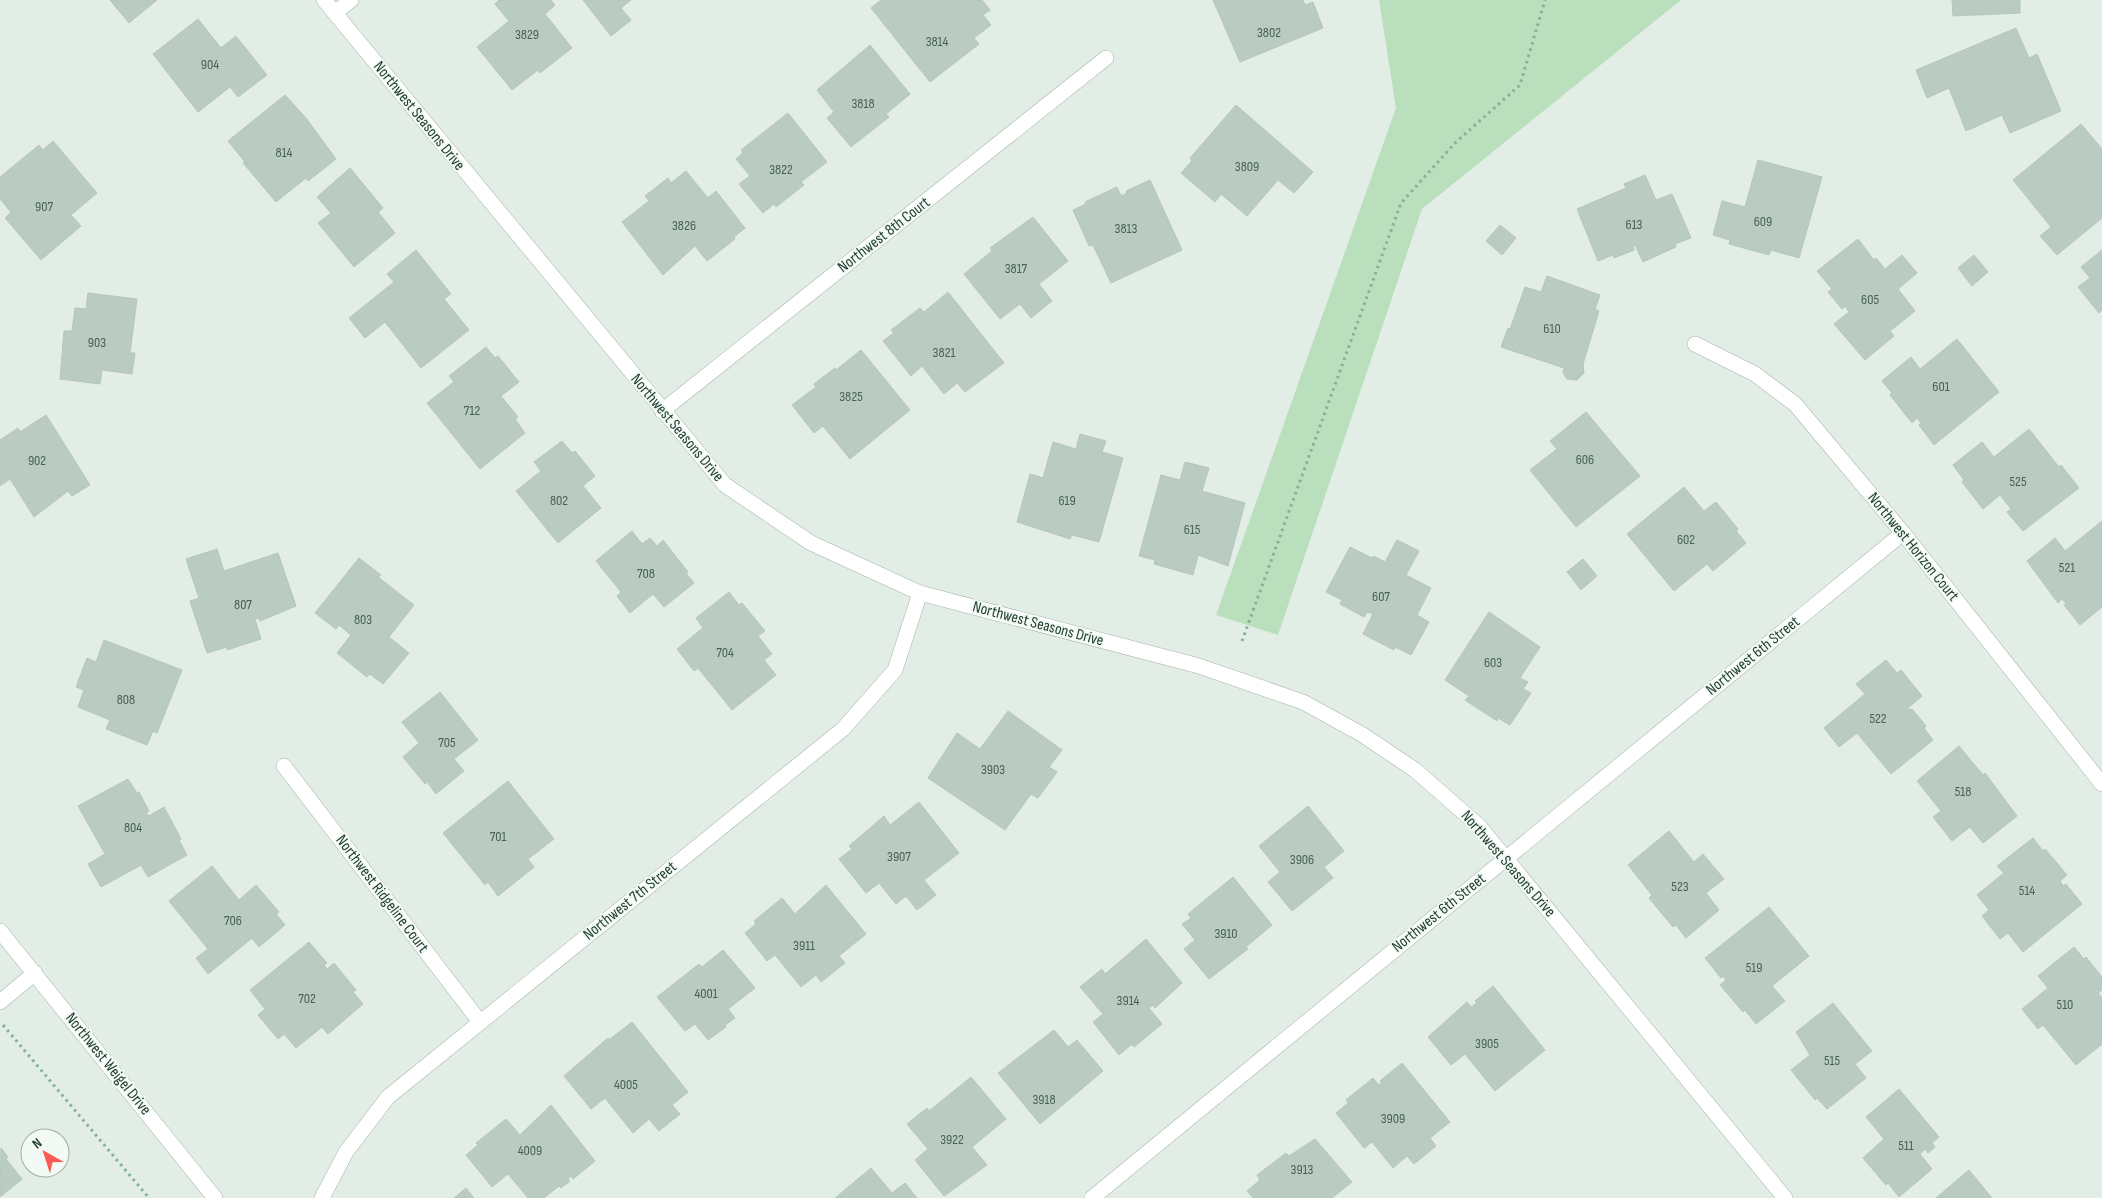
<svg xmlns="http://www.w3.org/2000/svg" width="2102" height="1198" viewBox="0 0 2102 1198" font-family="'Sofia Sans Condensed',sans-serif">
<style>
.green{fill:#badfbd}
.building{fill:#bacbc1;stroke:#b4c7bb}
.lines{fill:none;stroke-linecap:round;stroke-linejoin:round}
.minor-casing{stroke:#a4b5ac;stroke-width:16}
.path{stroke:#81b299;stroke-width:3;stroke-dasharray:2.5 4;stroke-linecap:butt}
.minor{stroke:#fff;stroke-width:15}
.labels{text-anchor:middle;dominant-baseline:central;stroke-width:4;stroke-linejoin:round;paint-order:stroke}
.number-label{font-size:14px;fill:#476255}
.street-label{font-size:16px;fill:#213f31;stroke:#f3f9f5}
</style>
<rect width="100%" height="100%" fill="#e2ede6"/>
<path class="green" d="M 1379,0 L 1681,0 L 1422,209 L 1278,635 L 1216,615 L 1396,108 Z"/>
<g class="building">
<path d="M 110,0 L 157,0 L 129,23 Z"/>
<path d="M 499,0 L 551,0 L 555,5 L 545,14 L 572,48 L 540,73 L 538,70 L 512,90 L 477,47 L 509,21 L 495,4 Z"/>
<path d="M 583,0 L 631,0 L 621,8 L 631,20 L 611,36 Z"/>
<path d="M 881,0 L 982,0 L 990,10 L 983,15 L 991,25 L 974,38 L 979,44 L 930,82 L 871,8 Z"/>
<path d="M 1213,0 L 1303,0 L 1305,5 L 1313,2 L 1323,28 L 1240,62 Z"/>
<path d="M 1952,0 L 2020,0 L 2020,13 L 1953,16 Z"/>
<path d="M 198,19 L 221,48 L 236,36 L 267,75 L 238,97 L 230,87 L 198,112 L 153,54 Z"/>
<path d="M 2016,28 L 2029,58 L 2037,54 L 2061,111 L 2010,133 L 2002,115 L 1966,131 L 1949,88 L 1927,98 L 1916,70 Z"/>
<path d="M 870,45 L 910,94 L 886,114 L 889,117 L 851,147 L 827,118 L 834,112 L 817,90 Z"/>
<path d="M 285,95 L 306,118 L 336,159 L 308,181 L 306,178 L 276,202 L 243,163 L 245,162 L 228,141 Z"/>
<path d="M 1236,105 L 1313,172 L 1294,193 L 1278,180 L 1247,216 L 1221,194 L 1215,202 L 1181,173 L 1192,161 L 1190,158 Z"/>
<path d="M 788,113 L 827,162 L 801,182 L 804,185 L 776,207 L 774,204 L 763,213 L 739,184 L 750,176 L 736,159 L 743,153 L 741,150 Z"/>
<path d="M 2081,124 L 2102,149 L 2102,218 L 2057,255 L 2040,236 L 2051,227 L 2013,180 Z"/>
<path d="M 53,141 L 97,193 L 71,215 L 81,226 L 41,260 L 5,218 L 11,212 L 0,199 L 0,177 L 39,145 L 43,150 Z"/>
<path d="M 1758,160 L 1822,177 L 1799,258 L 1771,250 L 1769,255 L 1729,244 L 1730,240 L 1713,235 L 1722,201 L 1745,207 Z"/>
<path d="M 350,168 L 383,208 L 378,212 L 395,233 L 354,267 L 318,223 L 331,213 L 317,197 Z"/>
<path d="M 686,171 L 708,198 L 716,191 L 745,228 L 734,237 L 735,239 L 707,261 L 695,246 L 663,275 L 622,222 L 649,201 L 645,196 L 668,178 L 671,183 Z"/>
<path d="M 1645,175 L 1656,200 L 1672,194 L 1691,238 L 1675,244 L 1676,247 L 1643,262 L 1635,245 L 1633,246 L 1634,250 L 1614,258 L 1613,255 L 1598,261 L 1577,209 L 1626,188 L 1624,184 Z"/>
<path d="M 1150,180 L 1182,250 L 1111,283 L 1093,245 L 1089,246 L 1073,210 L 1086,204 L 1085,202 L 1117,187 L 1121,196 L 1127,193 L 1126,191 Z"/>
<path d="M 1033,217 L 1068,261 L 1039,284 L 1052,301 L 1031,318 L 1020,304 L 1000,319 L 964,274 L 992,251 L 990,248 Z"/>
<path d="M 1500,225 L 1516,238 L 1502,255 L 1486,241 Z"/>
<path d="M 1858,239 L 1874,260 L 1876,258 L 1885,269 L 1902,255 L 1917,273 L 1898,289 L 1915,311 L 1890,331 L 1894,336 L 1865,360 L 1834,324 L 1849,312 L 1845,306 L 1842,309 L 1828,292 L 1832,289 L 1817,271 Z"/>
<path d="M 416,250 L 451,294 L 444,299 L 469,330 L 421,368 L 385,322 L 365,338 L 349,318 L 394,282 L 387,274 Z"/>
<path d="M 2102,250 L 2102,310 L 2099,313 L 2078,287 L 2090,278 L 2081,267 Z"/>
<path d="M 1974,255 L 1988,272 L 1972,286 L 1958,268 Z"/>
<path d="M 1547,276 L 1600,295 L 1595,309 L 1599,311 L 1583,364 L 1584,373 L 1577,380 L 1567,379 L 1563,373 L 1564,368 L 1501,347 L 1508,328 L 1510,329 L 1525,287 L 1541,292 Z"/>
<path d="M 948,292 L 1004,363 L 965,392 L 957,383 L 944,394 L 922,366 L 911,376 L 883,341 L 894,333 L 891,330 L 920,308 L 924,312 Z"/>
<path d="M 88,293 L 137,299 L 130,353 L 135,353 L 132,374 L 102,370 L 100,384 L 60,379 L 64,331 L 72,331 L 75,308 L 86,309 Z"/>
<path d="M 1957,339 L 1999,392 L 1934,445 L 1919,425 L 1921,423 L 1917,418 L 1912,423 L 1890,395 L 1892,393 L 1882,381 L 1911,357 L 1920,369 Z"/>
<path d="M 486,347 L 495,358 L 498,356 L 519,382 L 501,396 L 518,417 L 515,419 L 525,433 L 480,469 L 427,403 L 454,382 L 449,376 Z"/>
<path d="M 861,350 L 910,410 L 850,459 L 823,426 L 814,433 L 792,405 L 816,387 L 814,384 L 835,368 L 836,370 Z"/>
<path d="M 1586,412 L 1640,476 L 1576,527 L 1530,470 L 1557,449 L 1550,441 Z"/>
<path d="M 46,415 L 90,485 L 72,496 L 68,491 L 34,517 L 10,479 L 0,486 L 0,440 L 18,428 L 20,432 Z"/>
<path d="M 2029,429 L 2059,467 L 2061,465 L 2079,488 L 2023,531 L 2007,512 L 2011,509 L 2000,495 L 1983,509 L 1962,482 L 1964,480 L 1953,465 L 1982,442 L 1994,457 Z"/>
<path d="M 1080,434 L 1106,441 L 1102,452 L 1123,458 L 1099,542 L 1072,535 L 1070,539 L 1017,522 L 1030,474 L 1043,478 L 1053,442 L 1076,449 Z"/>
<path d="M 562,441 L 572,453 L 575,451 L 595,476 L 583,486 L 601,508 L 558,543 L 516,491 L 541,471 L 534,462 Z"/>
<path d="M 1185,462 L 1209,468 L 1202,491 L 1245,503 L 1228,566 L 1198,555 L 1193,575 L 1154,564 L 1155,560 L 1139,556 L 1161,475 L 1180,480 Z"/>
<path d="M 1684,487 L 1704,511 L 1716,502 L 1738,529 L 1736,531 L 1746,543 L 1713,571 L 1707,564 L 1674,591 L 1627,534 Z"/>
<path d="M 2102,521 L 2102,607 L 2080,625 L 2064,605 L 2066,604 L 2062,599 L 2058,603 L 2027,561 L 2055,538 L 2065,551 Z"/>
<path d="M 632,531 L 642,544 L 650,538 L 657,546 L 663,540 L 688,572 L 686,573 L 694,583 L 664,607 L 653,594 L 630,613 L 617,596 L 621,592 L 596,561 Z"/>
<path d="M 1397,540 L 1419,551 L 1406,575 L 1431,588 L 1417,615 L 1429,622 L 1411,655 L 1395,647 L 1394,650 L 1363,634 L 1373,614 L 1367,612 L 1364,617 L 1340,604 L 1342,600 L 1326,592 L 1350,547 L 1372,558 L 1374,556 L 1385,562 Z"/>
<path d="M 217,549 L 224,571 L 278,553 L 296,606 L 260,621 L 259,618 L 255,619 L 261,639 L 227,650 L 227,647 L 207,653 L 190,601 L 199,598 L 186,559 Z"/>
<path d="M 359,558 L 381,575 L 378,577 L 414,605 L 389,637 L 409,653 L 383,684 L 370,674 L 367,677 L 337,653 L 351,635 L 339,625 L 336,629 L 315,613 Z"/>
<path d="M 1583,559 L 1597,576 L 1581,590 L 1567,572 Z"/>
<path d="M 729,592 L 739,605 L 742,603 L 765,631 L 758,636 L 772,654 L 764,660 L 776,675 L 732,710 L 698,668 L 694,671 L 677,649 L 703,628 L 696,618 Z"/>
<path d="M 1489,612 L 1540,647 L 1520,678 L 1528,682 L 1523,689 L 1531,693 L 1510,725 L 1498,718 L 1497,721 L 1465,700 L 1469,696 L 1445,680 Z"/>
<path d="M 104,640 L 182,670 L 157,733 L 153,731 L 147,745 L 106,729 L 110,720 L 78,707 L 84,690 L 76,687 L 87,658 L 96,662 Z"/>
<path d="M 1886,660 L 1897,673 L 1901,670 L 1922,696 L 1908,708 L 1910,710 L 1912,709 L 1926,726 L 1924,728 L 1933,740 L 1891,774 L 1857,733 L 1839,747 L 1824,728 L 1865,694 L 1856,684 Z"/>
<path d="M 440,692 L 478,740 L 454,759 L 464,771 L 436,794 L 427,782 L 425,784 L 403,757 L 419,743 L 402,722 Z"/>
<path d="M 1008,711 L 1062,750 L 1049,767 L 1057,772 L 1038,798 L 1031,794 L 1005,830 L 928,778 L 957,733 L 980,749 Z"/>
<path d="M 1959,746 L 1983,775 L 1985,773 L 2017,816 L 1983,843 L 1970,827 L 1952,841 L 1933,817 L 1941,811 L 1917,781 Z"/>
<path d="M 128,779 L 137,793 L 139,792 L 149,811 L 146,813 L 149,816 L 164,807 L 181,839 L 179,840 L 187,855 L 148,877 L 141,865 L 101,887 L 88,864 L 105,854 L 78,806 Z"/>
<path d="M 508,781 L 554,839 L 528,859 L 534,867 L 498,896 L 488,882 L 485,885 L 443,833 Z"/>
<path d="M 919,802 L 959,853 L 924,880 L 936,895 L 917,910 L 906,896 L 896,904 L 879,883 L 866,893 L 839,859 L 852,849 L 849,846 L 884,816 L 890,825 Z"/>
<path d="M 1308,806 L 1344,851 L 1324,867 L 1333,878 L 1292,911 L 1268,882 L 1280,872 L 1259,846 Z"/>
<path d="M 1669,831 L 1694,862 L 1703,854 L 1724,879 L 1706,893 L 1719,910 L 1686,938 L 1676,925 L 1673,927 L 1649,898 L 1652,895 L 1628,865 Z"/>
<path d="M 2033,838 L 2043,851 L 2045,849 L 2067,875 L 2060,881 L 2063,886 L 2066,884 L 2082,904 L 2023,952 L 2008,933 L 2000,939 L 1982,916 L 1989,910 L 1977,895 L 2004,873 L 1997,866 Z"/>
<path d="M 212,866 L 239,900 L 256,885 L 279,912 L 276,914 L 285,925 L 259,947 L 252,938 L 208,974 L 196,958 L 208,949 L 169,901 Z"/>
<path d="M 1233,877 L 1272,925 L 1246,947 L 1248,949 L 1209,979 L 1184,949 L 1195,940 L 1182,924 L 1191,918 L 1188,914 Z"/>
<path d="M 826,885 L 866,934 L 839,956 L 845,963 L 821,982 L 816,975 L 801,987 L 775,955 L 767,961 L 745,933 L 756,924 L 754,921 L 782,898 L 795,914 Z"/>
<path d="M 1769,907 L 1809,956 L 1772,986 L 1785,1001 L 1756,1024 L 1745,1010 L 1743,1012 L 1720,985 L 1726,980 L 1723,976 L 1721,978 L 1705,958 Z"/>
<path d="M 1146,939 L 1182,983 L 1155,1008 L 1153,1005 L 1149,1008 L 1162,1024 L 1134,1047 L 1132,1044 L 1119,1055 L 1093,1022 L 1103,1014 L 1080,987 L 1102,969 L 1105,974 Z"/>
<path d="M 309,942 L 327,963 L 324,965 L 327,969 L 334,963 L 356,990 L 353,992 L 363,1004 L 328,1034 L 322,1027 L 296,1048 L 284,1034 L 278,1039 L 258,1015 L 265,1009 L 250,990 Z"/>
<path d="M 2074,947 L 2084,959 L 2086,957 L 2102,977 L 2102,990 L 2098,993 L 2102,998 L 2102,1044 L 2076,1065 L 2043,1025 L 2038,1029 L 2022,1009 L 2048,988 L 2038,976 Z"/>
<path d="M 723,950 L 755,988 L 728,1009 L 735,1018 L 725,1025 L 726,1027 L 708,1040 L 695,1024 L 685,1031 L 657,997 L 699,964 L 702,967 Z"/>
<path d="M 1493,986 L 1545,1050 L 1495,1091 L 1465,1054 L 1451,1065 L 1428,1037 L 1467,1002 L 1471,1007 L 1477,1003 L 1475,1001 Z"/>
<path d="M 1833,1003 L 1872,1051 L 1855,1064 L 1866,1078 L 1827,1109 L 1817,1098 L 1815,1100 L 1791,1070 L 1810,1055 L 1796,1032 Z"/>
<path d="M 632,1022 L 688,1092 L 672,1105 L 680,1114 L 659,1131 L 649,1119 L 633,1133 L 605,1098 L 591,1109 L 564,1076 L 608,1038 L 609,1040 Z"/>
<path d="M 1054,1030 L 1068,1047 L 1077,1040 L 1103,1071 L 1040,1124 L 998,1073 Z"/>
<path d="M 1402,1063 L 1450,1122 L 1430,1138 L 1436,1146 L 1414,1164 L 1407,1156 L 1393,1168 L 1372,1142 L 1364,1148 L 1336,1113 L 1348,1103 L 1346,1100 L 1373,1078 L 1379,1085 L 1382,1083 L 1380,1081 Z"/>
<path d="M 971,1077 L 1006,1119 L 972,1147 L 987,1165 L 944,1196 L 915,1160 L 928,1149 L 907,1124 L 927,1108 L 929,1111 Z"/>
<path d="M 1899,1089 L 1939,1137 L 1932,1143 L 1935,1147 L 1928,1153 L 1925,1149 L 1920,1154 L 1932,1169 L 1899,1197 L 1888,1183 L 1886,1185 L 1863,1158 L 1884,1139 L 1866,1117 Z"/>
<path d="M 551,1105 L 595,1161 L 573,1179 L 571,1176 L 568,1179 L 570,1181 L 561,1188 L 559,1186 L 544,1198 L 528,1198 L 508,1174 L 492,1187 L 466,1155 L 478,1145 L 476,1143 L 506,1119 L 520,1135 Z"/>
<path d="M 1315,1139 L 1352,1182 L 1332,1198 L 1253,1198 L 1247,1191 L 1260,1180 L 1257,1175 L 1286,1153 L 1289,1156 Z"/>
<path d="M 1,1148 L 8,1157 L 6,1159 L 22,1179 L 0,1197 Z"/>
<path d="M 871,1168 L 892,1193 L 905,1183 L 917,1198 L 835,1198 Z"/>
<path d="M 1969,1170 L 1992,1198 L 1936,1198 Z"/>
<path d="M 466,1188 L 474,1198 L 454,1198 Z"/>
</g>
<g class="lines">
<g class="minor-casing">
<g id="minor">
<path d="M 324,0 L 725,485 L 811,543 L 920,593 L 1199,666 L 1303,702 L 1363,735 L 1415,770 L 1479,826 L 1785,1198"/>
<path d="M 335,13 L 351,0"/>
<path d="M 1695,344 L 1755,374 L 1795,404 L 1903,533 L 2102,784"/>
<path d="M 662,411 L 1106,58"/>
<path d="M 284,766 L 480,1022"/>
<path d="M 0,931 L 215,1198"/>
<path d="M 0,1002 L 35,973"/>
<path d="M 322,1198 L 346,1152 L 388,1097 L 843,729 L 895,670 L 920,593"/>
<path d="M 1092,1198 L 1903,533"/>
</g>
</g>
<g class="path">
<path d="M 1242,641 L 1401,203 L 1455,143 L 1520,85 L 1545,0"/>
<path d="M 3,1025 L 149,1198"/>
</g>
<use href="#minor" class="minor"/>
</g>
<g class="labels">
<g class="number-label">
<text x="1269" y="32">3802</text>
<text x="527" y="34">3829</text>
<text x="937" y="41">3814</text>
<text x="210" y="64">904</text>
<text x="863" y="103">3818</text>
<text x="284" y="152">814</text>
<text x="1247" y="166">3809</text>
<text x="781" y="169">3822</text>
<text x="44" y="206">907</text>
<text x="1763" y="221">609</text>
<text x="1634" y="224">613</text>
<text x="684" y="225">3826</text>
<text x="1126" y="228">3813</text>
<text x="1016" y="268">3817</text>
<text x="1870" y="299">605</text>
<text x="1552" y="328">610</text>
<text x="97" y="342">903</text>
<text x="944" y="352">3821</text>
<text x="1941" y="386">601</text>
<text x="851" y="396">3825</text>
<text x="472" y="410">712</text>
<text x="1585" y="459">606</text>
<text x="37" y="460">902</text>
<text x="2018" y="481">525</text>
<text x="559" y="500">802</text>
<text x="1067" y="500">619</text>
<text x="1192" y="529">615</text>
<text x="1686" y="539">602</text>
<text x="2067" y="567">521</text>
<text x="646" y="573">708</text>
<text x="1381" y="596">607</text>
<text x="243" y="604">807</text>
<text x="363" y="619">803</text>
<text x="725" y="652">704</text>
<text x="1493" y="662">603</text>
<text x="126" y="699">808</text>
<text x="1878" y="718">522</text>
<text x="447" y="742">705</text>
<text x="993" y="769">3903</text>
<text x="1963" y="791">518</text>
<text x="133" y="827">804</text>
<text x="498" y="836">701</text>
<text x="899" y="856">3907</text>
<text x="1302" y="859">3906</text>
<text x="1680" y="886">523</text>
<text x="2027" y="890">514</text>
<text x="233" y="920">706</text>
<text x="1226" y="933">3910</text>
<text x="804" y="945">3911</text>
<text x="1754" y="967">519</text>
<text x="706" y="993">4001</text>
<text x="307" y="998">702</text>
<text x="1128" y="1000">3914</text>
<text x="2065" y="1004">510</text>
<text x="1487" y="1043">3905</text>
<text x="1832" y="1060">515</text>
<text x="626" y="1084">4005</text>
<text x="1044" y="1099">3918</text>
<text x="1393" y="1118">3909</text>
<text x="952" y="1139">3922</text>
<text x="1906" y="1145">511</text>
<text x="530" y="1150">4009</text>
<text x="1302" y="1169">3913</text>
</g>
<g class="street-label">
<text transform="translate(419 116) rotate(51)">Northwest Seasons Drive</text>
<text transform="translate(884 235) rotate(-38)">Northwest 8th Court</text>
<text transform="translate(677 428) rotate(50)">Northwest Seasons Drive</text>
<text transform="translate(1913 547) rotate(51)">Northwest Horizon Court</text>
<text transform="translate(1038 624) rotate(15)">Northwest Seasons Drive</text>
<text transform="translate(1753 656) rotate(-39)">Northwest 6th Street</text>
<text transform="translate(1508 864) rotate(49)">Northwest Seasons Drive</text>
<text transform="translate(382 894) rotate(53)">Northwest Ridgeline Court</text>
<text transform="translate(630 901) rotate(-39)">Northwest 7th Street</text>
<text transform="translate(1439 913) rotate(-39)">Northwest 6th Street</text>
<text transform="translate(108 1064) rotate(51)">Northwest Weigel Drive</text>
</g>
</g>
<g transform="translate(45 1153) rotate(321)"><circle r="24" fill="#f3f9f5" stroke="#9fafa7"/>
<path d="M0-4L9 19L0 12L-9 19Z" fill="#fa5c53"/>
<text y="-8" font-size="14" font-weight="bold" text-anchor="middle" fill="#213f31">N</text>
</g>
</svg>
